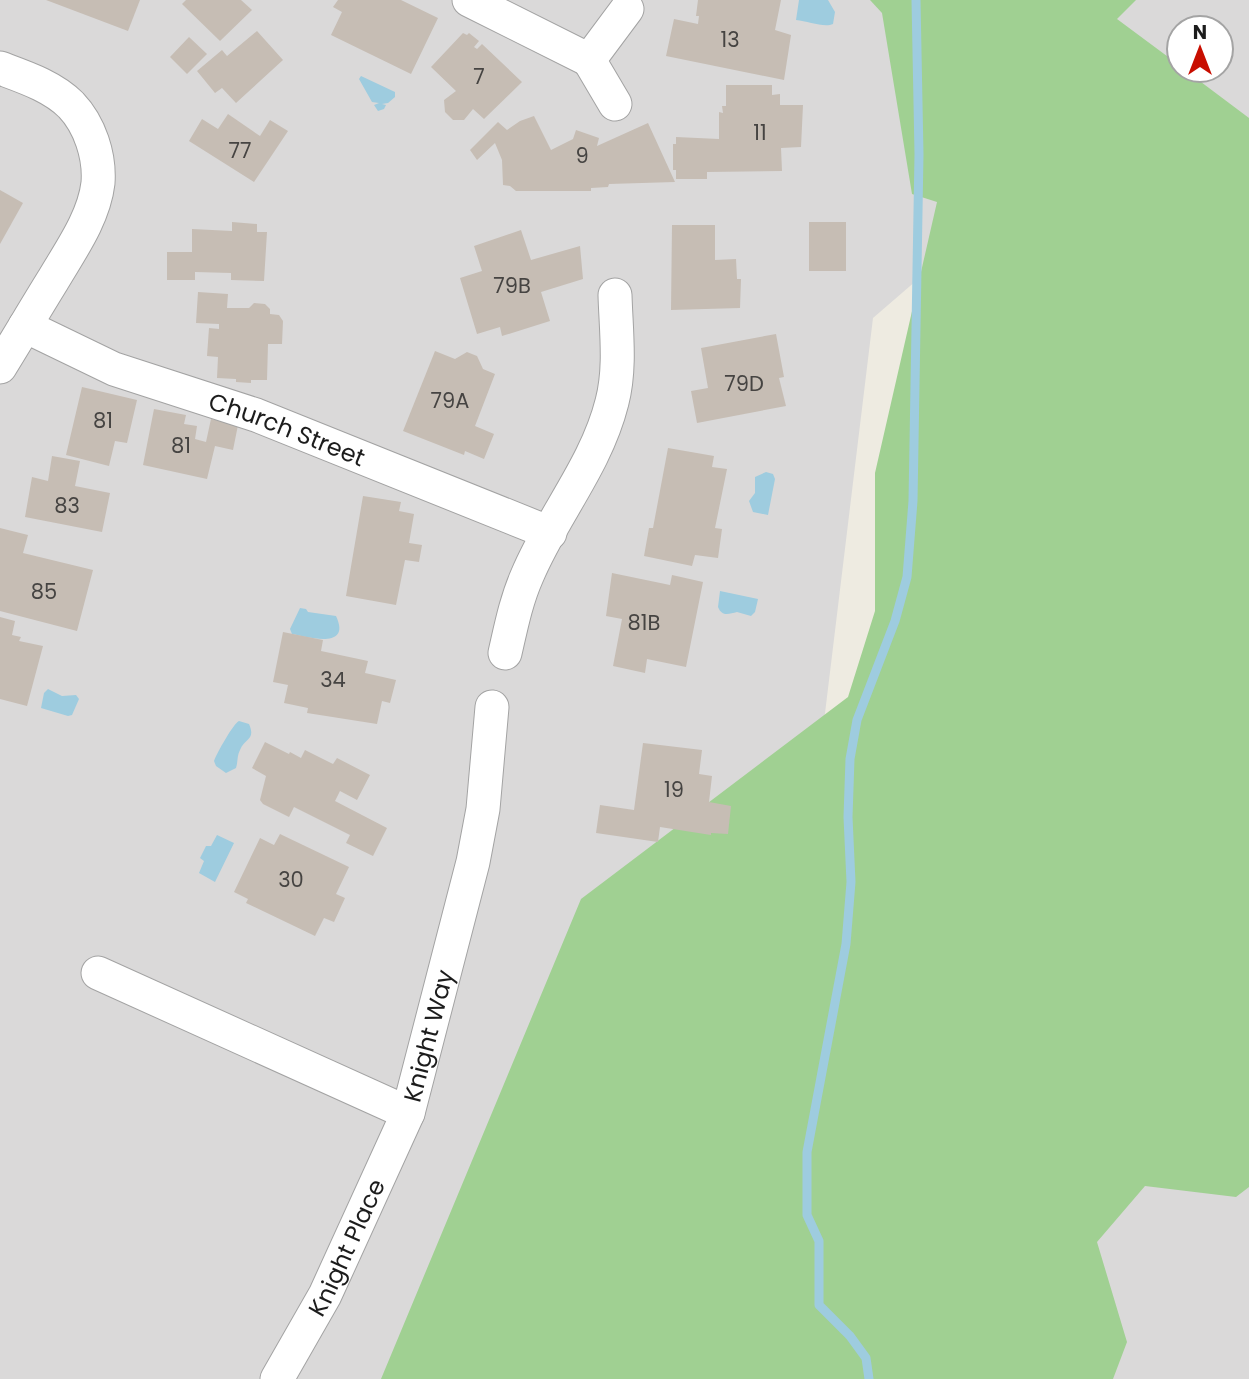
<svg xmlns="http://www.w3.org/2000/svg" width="1249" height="1379" viewBox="0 0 1249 1379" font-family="Poppins,sans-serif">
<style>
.residential{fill:#dad9d9;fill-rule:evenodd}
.forest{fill:#a0d092}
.water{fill:#9eccdf}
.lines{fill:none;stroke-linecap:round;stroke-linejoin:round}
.stream{stroke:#9eccdf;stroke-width:9}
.building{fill:#c6bdb4}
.minor-casing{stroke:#a3a3a3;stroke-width:35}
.minor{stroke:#fff;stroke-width:33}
.labels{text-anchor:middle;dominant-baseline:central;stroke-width:5;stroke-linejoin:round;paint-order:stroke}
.number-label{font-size:21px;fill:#464442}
.street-label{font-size:24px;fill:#1c1c1c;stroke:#fff}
</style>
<rect width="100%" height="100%" fill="#eeebe1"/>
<g class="residential">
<path d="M 0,0 L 1249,0 L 1249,227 L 1085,135 L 873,318 L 822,738 L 642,1379 L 0,1379 ZM 1179,28 L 1221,28 L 1221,70 L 1179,70 Z"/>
<path d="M 1141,1175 L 1249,1176 L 1249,1379 L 1101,1379 L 1086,1239 Z"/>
</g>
<path class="forest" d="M 870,0 L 1136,0 L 1117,19 L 1179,65 L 1179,70 L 1185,70 L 1249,118 L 1249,1187 L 1236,1197 L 1145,1186 L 1097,1242 L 1127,1342 L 1113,1379 L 381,1379 L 581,899 L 848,697 L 875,611 L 875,473 L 937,202 L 912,194 L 882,13 Z"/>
<g class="water">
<path d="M 799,0 L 828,0 L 835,12 L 833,24 C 824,28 808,21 796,20 Z"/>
<path d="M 361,76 L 395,92 L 395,97 L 388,103 L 382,104 L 386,105 L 384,109 L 378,111 L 374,105 L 379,103 L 372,102 L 359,79 Z"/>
<path d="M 766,472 L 773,474 L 775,479 L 768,515 L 753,512 L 749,501 L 755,493 L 755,477 Z"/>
<path d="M 720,591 L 758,599 L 755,612 L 751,616 L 737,612 C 729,614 722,617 718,607 Z"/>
<path d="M 300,608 L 306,609 L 308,612 L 336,616 C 352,650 307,637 292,634 L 290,629 Z"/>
<path d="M 48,689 L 62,696 L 76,695 L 79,699 L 72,715 L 68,716 L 41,708 L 44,693 Z"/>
<path d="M 239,721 L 249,724 C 256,740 245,738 240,750 C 237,755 238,762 236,768 L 226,773 L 216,766 L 214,761 C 217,753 233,724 239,721 Z"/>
<path d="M 217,835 L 234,843 L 215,882 L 199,873 L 204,861 L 200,858 L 206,846 L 211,846 Z"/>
</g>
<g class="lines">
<path class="stream" d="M 869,1379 L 866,1358 L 850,1336 L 819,1305 L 819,1241 L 807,1215 L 807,1152 L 846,944 L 851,882 L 848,817 L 850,759 L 857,720 L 895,621 L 907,577 L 913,501 L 919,154 L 916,0"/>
</g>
<g class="building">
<path d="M 46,0 L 140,0 L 128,31 Z"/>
<path d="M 186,0 L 241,0 L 252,10 L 220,41 L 182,4 Z"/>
<path d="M 338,0 L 401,0 L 438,18 L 411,74 L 331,35 L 342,12 L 333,7 Z"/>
<path d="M 698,0 L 781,0 L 775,30 L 791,35 L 784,80 L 666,56 L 674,19 L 698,24 L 699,16 L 696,16 Z"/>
<path d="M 257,31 L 283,60 L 236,103 L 222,88 L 215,93 L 197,71 L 222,50 L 227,56 Z"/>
<path d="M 463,33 L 467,35 L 469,33 L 479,41 L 474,47 L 477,49 L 482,44 L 522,82 L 484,119 L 473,109 L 464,120 L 453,120 L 445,112 L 444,100 L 456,91 L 431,67 Z"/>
<path d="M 189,37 L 207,54 L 187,74 L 170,57 Z"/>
<path d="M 726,85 L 772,85 L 772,95 L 780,94 L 780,105 L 803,105 L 801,147 L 781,148 L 782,171 L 707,172 L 707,179 L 676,179 L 676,170 L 673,170 L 673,144 L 676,144 L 676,137 L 719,139 L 719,112 L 723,113 L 722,106 L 726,106 Z"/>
<path d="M 228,114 L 260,136 L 270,120 L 288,131 L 254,182 L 189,141 L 202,119 L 218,129 Z"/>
<path d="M 534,116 L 551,150 L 573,139 L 576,130 L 599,138 L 597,146 L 648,123 L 675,182 L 609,184 L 608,187 L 591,188 L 591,191 L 516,191 L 510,186 L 503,185 L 502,160 L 495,143 L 477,160 L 470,150 L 498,122 L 507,130 L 520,121 Z"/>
<path d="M 0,190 L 23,203 L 0,244 Z"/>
<path d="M 232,222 L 257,224 L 257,232 L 267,232 L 264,281 L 231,280 L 231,273 L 195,272 L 195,280 L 167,280 L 167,252 L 192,252 L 192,229 L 232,231 Z"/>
<rect x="809" y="222" width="37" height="49"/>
<path d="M 672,225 L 715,225 L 715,260 L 736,259 L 737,279 L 741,279 L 740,308 L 671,310 Z"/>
<path d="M 521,230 L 531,260 L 580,246 L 583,279 L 541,292 L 550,321 L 502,336 L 500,327 L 477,334 L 460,278 L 482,271 L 474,246 Z"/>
<path d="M 198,292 L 228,294 L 227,308 L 249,308 L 254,303 L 265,304 L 270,309 L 270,314 L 279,315 L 283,321 L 282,344 L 268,344 L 267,380 L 251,380 L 251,383 L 236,382 L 236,379 L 217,378 L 218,357 L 207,356 L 209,328 L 219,329 L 219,324 L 196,323 Z"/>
<path d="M 776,334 L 784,377 L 779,378 L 786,406 L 697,423 L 691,391 L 708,388 L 701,348 Z"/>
<path d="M 435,351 L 455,359 L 467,352 L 477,356 L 483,369 L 495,374 L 475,426 L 494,434 L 484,459 L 465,451 L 464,455 L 403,431 Z"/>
<path d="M 82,387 L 137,400 L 127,443 L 115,441 L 109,466 L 66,455 Z"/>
<path d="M 154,409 L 186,415 L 184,424 L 197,426 L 195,439 L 206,442 L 211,419 L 238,425 L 233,450 L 215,446 L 207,479 L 143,465 Z"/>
<path d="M 668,448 L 714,456 L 712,467 L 727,469 L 715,528 L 722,529 L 718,558 L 695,555 L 692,566 L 644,556 L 649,528 L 653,528 Z"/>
<path d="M 52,456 L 80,461 L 75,486 L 110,493 L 102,532 L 25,517 L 32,477 L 48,481 Z"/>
<path d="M 363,496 L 401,502 L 399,511 L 414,514 L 409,543 L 422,545 L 419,562 L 405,560 L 396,605 L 346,596 Z"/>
<path d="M 0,528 L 28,535 L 23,553 L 93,570 L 77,631 L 0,611 Z"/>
<path d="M 612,573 L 670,585 L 672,575 L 703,582 L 686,667 L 647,659 L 645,673 L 613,666 L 622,619 L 606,616 Z"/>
<path d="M 0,617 L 15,621 L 12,635 L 21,637 L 19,641 L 43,646 L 27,706 L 0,699 Z"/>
<path d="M 283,632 L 323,640 L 321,651 L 368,661 L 365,673 L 396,680 L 390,703 L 382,701 L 377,724 L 307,713 L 308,708 L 284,703 L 288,685 L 273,682 Z"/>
<path d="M 265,742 L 289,754 L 290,752 L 301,758 L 305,750 L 333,764 L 337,758 L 370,775 L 357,800 L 340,791 L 335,801 L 387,828 L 373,856 L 346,843 L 350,835 L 294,807 L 289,817 L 263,804 L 260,800 L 266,776 L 252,768 Z"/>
<path d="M 643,743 L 702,750 L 699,774 L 712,776 L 709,802 L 731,806 L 728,834 L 711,833 L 711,835 L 660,827 L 658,842 L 596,833 L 600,805 L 634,810 Z"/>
<path d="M 280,834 L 349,867 L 336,894 L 345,898 L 334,922 L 324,918 L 315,936 L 246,903 L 248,899 L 234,892 L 260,838 L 274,845 Z"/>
</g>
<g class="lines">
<g class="minor-casing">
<g id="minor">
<path d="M 469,0 L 589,60 L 627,9"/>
<path d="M 589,60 L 615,104"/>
<path d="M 0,68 C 24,77 52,86 71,105 C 90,125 100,156 98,183 C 94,218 70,251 53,280 C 35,309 18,338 0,367"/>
<path id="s1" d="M 25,326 L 114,369 L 256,415 L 550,533"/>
<path d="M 505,653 C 511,627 516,601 527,576 C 552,516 596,466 612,402 C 621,368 616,330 615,295"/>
<path id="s2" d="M 98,973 L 408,1113 L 473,862 L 483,809 L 492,707"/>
<path id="s3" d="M 277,1379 L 325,1295 L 408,1113"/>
</g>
</g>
<use href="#minor" class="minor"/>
</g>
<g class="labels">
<g class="number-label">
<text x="730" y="39">13</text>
<text x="479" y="76">7</text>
<text x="760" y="132">11</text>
<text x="240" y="150">77</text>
<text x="582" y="155">9</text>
<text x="512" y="285">79B</text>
<text x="744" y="383">79D</text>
<text x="450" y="400">79A</text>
<text x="103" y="420">81</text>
<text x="181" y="445">81</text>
<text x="67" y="505">83</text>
<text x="44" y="591">85</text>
<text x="644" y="622">81B</text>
<text x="333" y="679">34</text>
<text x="674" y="789">19</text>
<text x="291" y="879">30</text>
</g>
<g class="street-label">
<text stroke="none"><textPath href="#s1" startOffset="282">Church Street</textPath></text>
<text stroke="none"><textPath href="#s2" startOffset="420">Knight Way</textPath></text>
<text stroke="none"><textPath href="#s3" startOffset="149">Knight Place</textPath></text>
</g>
</g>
<g transform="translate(1200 49)"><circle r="33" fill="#ffffff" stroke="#a4a4a4" stroke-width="2"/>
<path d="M0-5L12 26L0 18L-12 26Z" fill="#c80e00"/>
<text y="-10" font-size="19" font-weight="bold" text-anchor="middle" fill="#1c1c1c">N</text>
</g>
</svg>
